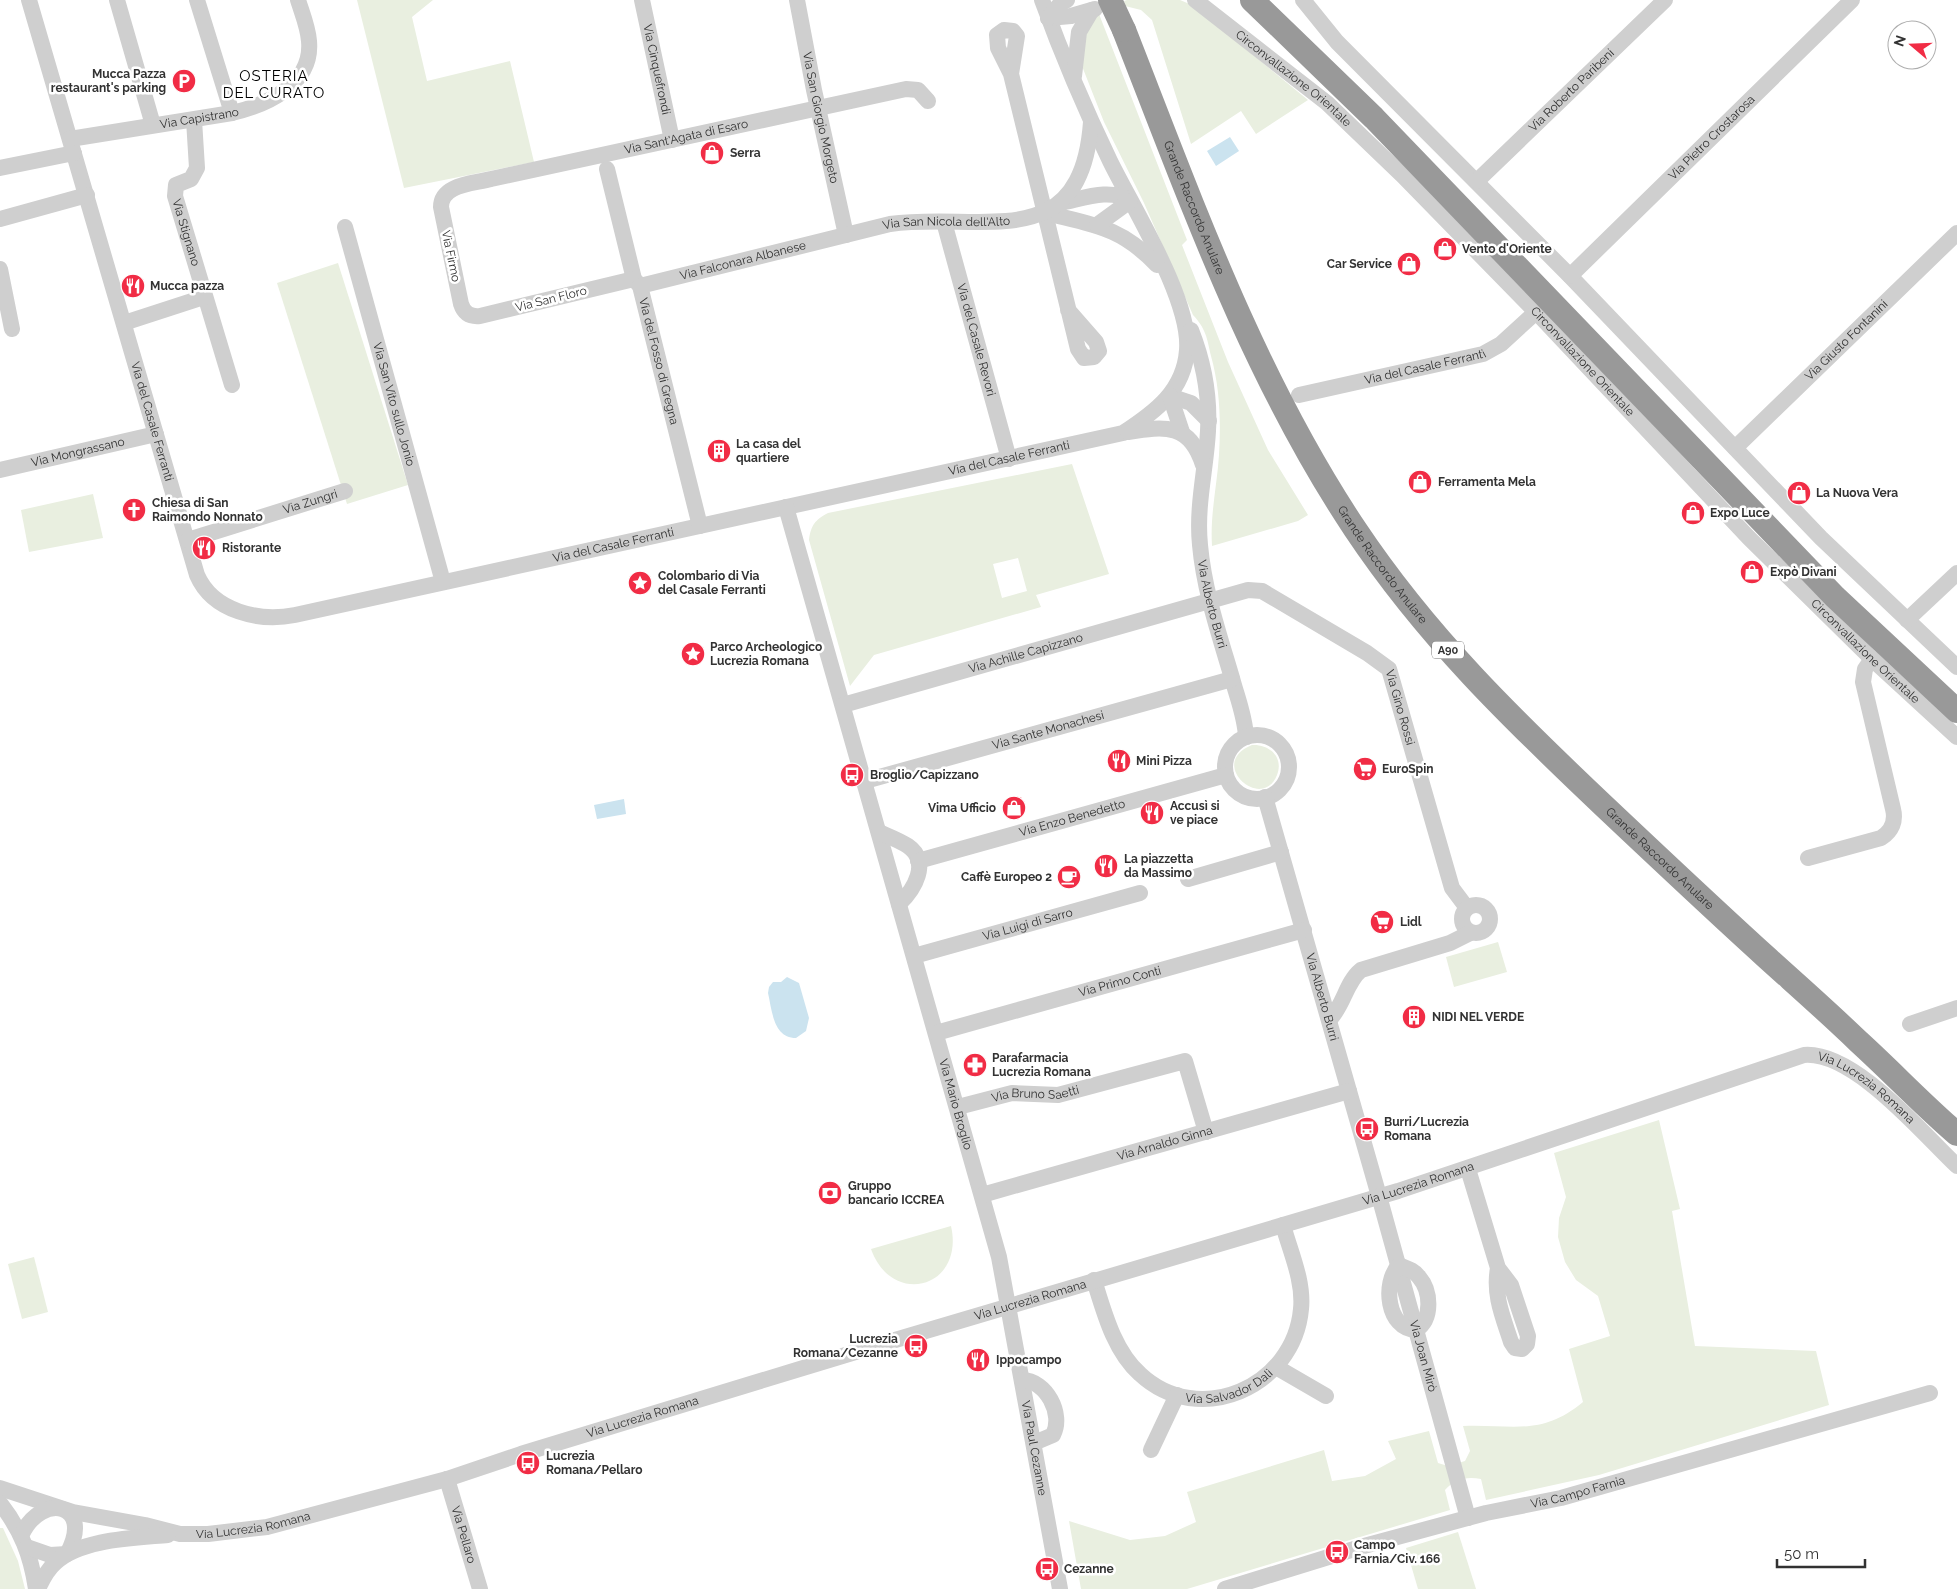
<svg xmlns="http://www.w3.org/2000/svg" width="1957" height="1589" viewBox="0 0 1957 1589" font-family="Raleway,sans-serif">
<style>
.green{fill:#e9efe0;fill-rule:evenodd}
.water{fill:#cbe3ef}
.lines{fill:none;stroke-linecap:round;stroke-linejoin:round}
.minor{stroke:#cfcfcf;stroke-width:16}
.highway{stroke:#999;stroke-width:24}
.highway-bridge{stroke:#999;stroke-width:24}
.labels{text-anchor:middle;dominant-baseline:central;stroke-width:5;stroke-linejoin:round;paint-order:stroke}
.shield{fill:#fff;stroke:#707070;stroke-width:1}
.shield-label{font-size:11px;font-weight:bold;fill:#323232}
.street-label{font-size:12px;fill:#323232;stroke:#fff}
.poi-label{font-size:12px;font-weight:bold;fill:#323232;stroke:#fff;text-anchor:start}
.quarter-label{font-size:15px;letter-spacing:1px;fill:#000;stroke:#fff}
</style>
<rect width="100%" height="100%" fill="#fff"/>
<g class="green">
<path d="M 357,0 L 433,0 L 412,17 L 427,81 L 510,61 L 534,162 L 404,188 Z"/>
<path d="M 1127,0 L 1180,0 L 1192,5 L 1308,100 L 1256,134 L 1241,111 L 1191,144 L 1152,20 L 1141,10 L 1125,6 L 1124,1 Z"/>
<path d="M 1099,14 L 1187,240 L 1182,245 L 1228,362 L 1268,450 L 1308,515 L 1298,521 L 1212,546 C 1210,514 1217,486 1219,455 C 1221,422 1220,388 1211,356 C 1207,338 1206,329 1193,315 L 1144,203 L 1104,122 L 1080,61 L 1086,27 Z"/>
<path d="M 338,263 L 408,485 L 347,504 L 277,283 Z"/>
<path d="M 1072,464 L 1109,574 L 1036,595 L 1041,607 L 874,655 L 850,686 L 809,540 C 811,525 815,520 828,513 ZM 1018,558 L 1027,591 L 1002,598 L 993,564 Z"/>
<path d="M 93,494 L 103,538 L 29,552 L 21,510 Z"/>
<path d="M 1252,745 C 1269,744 1284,757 1277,775 C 1262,813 1206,763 1252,745 Z"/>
<path d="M 1498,942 L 1507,972 L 1454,987 L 1446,957 Z"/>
<path d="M 1659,1120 L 1680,1209 L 1672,1211 L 1695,1346 L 1816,1351 L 1829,1405 L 1599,1475 L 1486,1500 L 1481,1479 C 1467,1476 1454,1479 1445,1490 L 1450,1510 L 1187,1589 L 1081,1589 L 1069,1521 L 1130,1540 L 1165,1536 L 1196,1522 L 1187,1492 L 1324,1450 L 1332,1481 L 1365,1476 L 1396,1459 L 1388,1441 L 1429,1431 L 1438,1463 L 1448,1466 L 1465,1461 L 1470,1451 L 1463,1426 C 1512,1424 1541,1437 1583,1402 L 1569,1349 L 1610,1336 L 1598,1296 L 1576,1280 L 1565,1262 L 1558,1237 L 1559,1218 L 1566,1197 L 1554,1153 Z"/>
<path d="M 951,1226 C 965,1288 892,1308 871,1249 Z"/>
<path d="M 34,1257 L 48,1312 L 22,1319 L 8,1264 Z"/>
<path d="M 0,1528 L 3,1528 L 18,1561 L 25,1589 L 0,1589 Z"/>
<path d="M 1458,1532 L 1476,1589 L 1418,1589 L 1406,1548 Z"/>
</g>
<g class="water">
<path d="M 1230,137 L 1239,151 L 1216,166 L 1207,151 Z"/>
<path d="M 624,799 L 626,814 L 597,819 L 594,805 Z"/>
<path d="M 787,977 L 799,983 L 809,1018 L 806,1031 L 796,1038 C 773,1038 772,1010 768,993 L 769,987 L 773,982 L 781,982 Z"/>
</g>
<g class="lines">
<g class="minor">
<path id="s1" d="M 29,0 L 197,575 C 213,612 260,622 295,615 L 1123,433 C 1155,412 1184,391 1187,350 C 1191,300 1133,208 1110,161 C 1085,109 1062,55 1042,0"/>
<path d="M 117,0 L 153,125"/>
<path d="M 197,0 L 232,113"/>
<path id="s2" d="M 642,0 L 672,140"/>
<path id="s3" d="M 797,0 L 814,90 L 846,235"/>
<path id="s4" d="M 1195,0 L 1327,103 L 1402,175 L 1536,312 L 1749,538 L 1872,659 L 1957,737"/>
<path d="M 1303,0 L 1337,42 L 1570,276 L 1821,538 L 1957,667"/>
<path d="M 1048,18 L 1071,16 L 1095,9"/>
<path d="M 1048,18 L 1061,3 L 1067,0"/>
<path d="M 1011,74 L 1017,36 L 1013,31 L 1004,30 L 997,35 L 998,48 L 1011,74 L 1078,349 L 1084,358 L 1094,357 L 1099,351 L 1096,342 L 1068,310"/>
<path d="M 1074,76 L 1079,32 L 1092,10"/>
<path id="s5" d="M 194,120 L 197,168 L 191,179 L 176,185 L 175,196 L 232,385"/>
<path id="s6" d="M 70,139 L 232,113 C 267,105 313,84 309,41 C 308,27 302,13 298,0"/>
<path d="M 0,168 L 74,153"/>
<path id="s7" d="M 607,169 L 634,279 L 640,286 L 700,526"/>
<path id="s8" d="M 1477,181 L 1665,0"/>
<path d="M 1060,203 C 1082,199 1110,187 1130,201"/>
<path d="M 1046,213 C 1094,225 1121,227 1157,265"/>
<path d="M 0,219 L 87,195"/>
<path id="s9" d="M 944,222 L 1009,459"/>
<path d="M 1097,225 L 1130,201"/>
<path id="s10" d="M 345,227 L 443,582"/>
<path d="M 0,269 L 12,329"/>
<path id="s11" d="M 1570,276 L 1852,0"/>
<path id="s12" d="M 634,279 L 480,316 C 470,317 464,313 461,304 L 441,207 C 441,184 473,184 491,179 L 906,89 L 918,90 L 928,101"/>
<path id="s13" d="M 640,286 L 890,224 C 981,211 1081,258 1091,122"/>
<path d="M 124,323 L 204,297"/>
<path id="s14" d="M 1191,330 C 1204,363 1210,396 1208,431 C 1206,469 1196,506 1200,545 C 1204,590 1219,634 1232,678 C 1237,697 1245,716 1246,737"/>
<path id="s15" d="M 1299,395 L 1483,354 L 1501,344 L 1536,312"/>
<path d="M 1170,396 L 1191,403 L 1209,421"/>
<path d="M 1170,396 L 1182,432"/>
<path d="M 1128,432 C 1165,426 1190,423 1203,465"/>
<path id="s16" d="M 1735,448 L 1957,233"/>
<path id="s17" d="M 0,470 L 156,434"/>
<path id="s18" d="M 786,507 L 999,1257 L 1060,1589"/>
<path id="s19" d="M 188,540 L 345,491"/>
<path d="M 1907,620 L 1957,573"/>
<path id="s20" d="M 843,705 L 1248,590 L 1262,591 L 1367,653 L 1389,669 L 1452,888 L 1467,908"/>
<circle cx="1257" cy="767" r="32"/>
<path id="s21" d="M 865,781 L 1232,679"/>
<path id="s22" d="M 1265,797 L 1379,1196 L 1468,1518"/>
<path d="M 879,832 C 888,836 899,840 908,846 C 931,862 914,890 899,904"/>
<path d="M 1808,858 L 1881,838 C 1892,831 1896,821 1893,809 L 1863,682 L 1865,669 L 1872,659"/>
<path id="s23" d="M 918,861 L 1226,775"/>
<path d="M 1188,879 L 1281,852"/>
<circle cx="1476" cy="919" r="14"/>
<path id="s24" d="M 914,956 L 1140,893"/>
<path d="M 1330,1019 C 1344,1005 1346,982 1361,970 L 1450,943 L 1470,933"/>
<path d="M 1910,1024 L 1957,1008"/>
<path id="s25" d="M 936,1033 L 1304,930"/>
<path id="s26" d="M 958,1107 L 1012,1093 L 1058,1095 L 1185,1061 L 1206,1132"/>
<path d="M 1468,1169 L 1498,1268 L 1511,1285 L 1528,1336 L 1527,1344 L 1522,1349 L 1515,1348 L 1511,1342 C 1503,1317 1493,1295 1498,1268"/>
<path id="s27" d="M 982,1195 L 1349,1091"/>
<path d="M 1399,1265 C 1406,1268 1414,1270 1419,1277 C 1431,1291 1433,1319 1416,1330 C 1387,1329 1382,1283 1399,1265 Z"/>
<path id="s28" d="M 1094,1280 C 1104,1312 1114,1351 1140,1374 C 1199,1429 1294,1387 1301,1309 C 1304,1281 1290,1251 1283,1225"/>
<path d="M 1276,1367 L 1326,1396"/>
<path d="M 1022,1380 C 1046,1380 1064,1414 1053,1435 L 1034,1443"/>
<path d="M 1151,1450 L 1177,1395"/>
<path id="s29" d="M 447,1479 L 480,1589"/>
<path id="s30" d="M 0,1488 L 73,1512 L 145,1525 L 180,1534 L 208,1534 L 267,1527 L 447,1479 L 521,1454 L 885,1343 L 1398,1191 L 1804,1055 C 1854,1051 1922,1133 1957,1166"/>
<path d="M 0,1503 C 21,1530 31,1555 36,1589"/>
<path d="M 22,1534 C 42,1492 95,1503 67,1554"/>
<path d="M 27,1547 L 50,1555 L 67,1554"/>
<path d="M 38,1589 C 42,1580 47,1570 55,1563 C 80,1539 135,1538 168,1535"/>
<path id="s31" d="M 1225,1589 L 1364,1546 L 1486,1513 L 1561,1498 L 1930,1393"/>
</g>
<g class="highway">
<path d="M 1252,0 L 1374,118 L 1835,597 L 1957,711"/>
<path id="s32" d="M 1124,30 C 1191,201 1253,376 1355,529 C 1427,637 1512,719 1605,807 C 1658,857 1711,907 1765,956 C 1797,985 1829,1013 1859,1042 C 1892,1072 1923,1105 1957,1134"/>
</g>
<path class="highway-bridge" d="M 1110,0 L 1124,30"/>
</g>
<defs>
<g id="parking-disc" transform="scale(1.25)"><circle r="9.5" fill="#f12c45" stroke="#fff"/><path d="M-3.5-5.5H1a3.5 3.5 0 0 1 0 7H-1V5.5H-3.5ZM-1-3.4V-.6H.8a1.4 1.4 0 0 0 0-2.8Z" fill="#fff"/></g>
<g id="shop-disc" transform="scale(1.25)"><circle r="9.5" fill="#f12c45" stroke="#fff"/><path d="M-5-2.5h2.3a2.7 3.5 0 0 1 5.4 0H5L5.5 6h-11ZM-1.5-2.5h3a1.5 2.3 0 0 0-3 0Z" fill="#fff"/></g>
<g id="restaurant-disc" transform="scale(1.25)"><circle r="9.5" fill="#f12c45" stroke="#fff"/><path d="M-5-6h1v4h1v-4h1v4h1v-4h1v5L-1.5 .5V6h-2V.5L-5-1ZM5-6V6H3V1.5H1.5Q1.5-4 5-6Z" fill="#fff"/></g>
<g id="building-disc" transform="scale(1.25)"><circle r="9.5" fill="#f12c45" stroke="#fff"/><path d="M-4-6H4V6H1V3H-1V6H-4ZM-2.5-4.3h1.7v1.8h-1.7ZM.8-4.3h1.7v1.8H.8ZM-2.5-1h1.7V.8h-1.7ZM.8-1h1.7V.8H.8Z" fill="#fff"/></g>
<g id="church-disc" transform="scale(1.25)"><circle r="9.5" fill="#f12c45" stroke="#fff"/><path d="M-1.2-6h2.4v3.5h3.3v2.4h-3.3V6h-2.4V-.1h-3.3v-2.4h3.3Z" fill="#fff"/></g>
<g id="sight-disc" transform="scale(1.25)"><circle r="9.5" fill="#f12c45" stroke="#fff"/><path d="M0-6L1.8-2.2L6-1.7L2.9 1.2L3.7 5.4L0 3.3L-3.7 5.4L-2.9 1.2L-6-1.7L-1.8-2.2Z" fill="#fff"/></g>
<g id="supermarket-disc" transform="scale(1.25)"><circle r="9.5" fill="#f12c45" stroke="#fff"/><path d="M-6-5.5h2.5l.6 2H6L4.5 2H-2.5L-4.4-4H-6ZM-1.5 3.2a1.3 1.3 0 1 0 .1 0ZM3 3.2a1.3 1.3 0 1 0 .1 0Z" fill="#fff"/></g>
<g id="bus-disc" transform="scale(1.25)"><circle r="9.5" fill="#f12c45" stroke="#fff"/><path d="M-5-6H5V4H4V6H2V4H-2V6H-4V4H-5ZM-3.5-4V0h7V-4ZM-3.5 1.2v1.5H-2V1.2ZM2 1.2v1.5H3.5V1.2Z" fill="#fff"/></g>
<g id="cafe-disc" transform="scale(1.25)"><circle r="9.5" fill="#f12c45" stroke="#fff"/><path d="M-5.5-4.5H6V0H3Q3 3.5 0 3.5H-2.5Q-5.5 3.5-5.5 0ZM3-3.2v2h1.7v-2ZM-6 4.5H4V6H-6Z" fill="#fff"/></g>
<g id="pharmacy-disc" transform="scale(1.25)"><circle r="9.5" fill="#f12c45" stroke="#fff"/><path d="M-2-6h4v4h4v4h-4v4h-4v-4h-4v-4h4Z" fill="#fff"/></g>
<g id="bank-disc" transform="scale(1.25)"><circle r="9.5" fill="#f12c45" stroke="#fff"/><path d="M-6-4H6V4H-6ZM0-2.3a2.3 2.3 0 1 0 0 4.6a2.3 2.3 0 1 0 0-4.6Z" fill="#fff"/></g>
</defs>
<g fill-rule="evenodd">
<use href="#parking-disc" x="184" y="81"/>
<use href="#shop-disc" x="712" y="153"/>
<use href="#shop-disc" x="1445" y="249"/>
<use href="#shop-disc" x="1409" y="264"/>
<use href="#restaurant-disc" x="133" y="286"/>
<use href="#building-disc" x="719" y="451"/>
<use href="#shop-disc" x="1420" y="482"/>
<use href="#shop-disc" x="1799" y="493"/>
<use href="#church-disc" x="134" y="510"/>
<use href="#shop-disc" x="1693" y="513"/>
<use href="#restaurant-disc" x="204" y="548"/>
<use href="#shop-disc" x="1752" y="572"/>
<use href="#sight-disc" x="640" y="583"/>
<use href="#sight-disc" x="693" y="654"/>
<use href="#restaurant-disc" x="1119" y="761"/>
<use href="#supermarket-disc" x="1365" y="769"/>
<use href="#bus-disc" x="852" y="775"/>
<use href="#shop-disc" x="1014" y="808"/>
<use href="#restaurant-disc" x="1152" y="813"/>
<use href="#restaurant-disc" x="1106" y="866"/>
<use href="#cafe-disc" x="1069" y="877"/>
<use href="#supermarket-disc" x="1382" y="922"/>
<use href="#building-disc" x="1414" y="1017"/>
<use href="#pharmacy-disc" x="975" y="1065"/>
<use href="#bus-disc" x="1367" y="1129"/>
<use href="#bank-disc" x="830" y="1193"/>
<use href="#bus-disc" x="916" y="1346"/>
<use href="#restaurant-disc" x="978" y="1360"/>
<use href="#bus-disc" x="528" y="1463"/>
<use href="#bus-disc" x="1337" y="1552"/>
<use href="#bus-disc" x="1047" y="1569"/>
</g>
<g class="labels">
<rect class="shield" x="1432" y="641.5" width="32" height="17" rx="4"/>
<g class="shield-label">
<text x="1448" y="650">A90</text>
</g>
<g class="street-label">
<text stroke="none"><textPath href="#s2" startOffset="71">Via Cinquefrondi</textPath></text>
<text stroke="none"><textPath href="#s4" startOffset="126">Circonvallazione Orientale</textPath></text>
<text stroke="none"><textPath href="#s8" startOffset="131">Via Roberto Paribeni</textPath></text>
<text stroke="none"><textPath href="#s6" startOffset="131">Via Capistrano</textPath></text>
<text stroke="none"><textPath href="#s3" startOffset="120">Via San Giorgio Morgeto</textPath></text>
<text stroke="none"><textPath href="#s12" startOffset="544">Via Sant'Agata di Esaro</textPath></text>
<text stroke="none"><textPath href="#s11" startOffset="198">Via Pietro Crostarosa</textPath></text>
<text stroke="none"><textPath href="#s32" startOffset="191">Grande Raccordo Anulare</textPath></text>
<text stroke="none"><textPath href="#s13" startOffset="314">Via San Nicola dell'Alto</textPath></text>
<text stroke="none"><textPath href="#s5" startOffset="126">Via Stignano</textPath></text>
<text transform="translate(451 256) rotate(78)">Via Firmo</text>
<text stroke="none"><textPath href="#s13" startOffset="106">Via Falconara Albanese</textPath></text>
<text transform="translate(551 299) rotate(-14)">Via San Floro</text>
<text stroke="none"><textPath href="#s9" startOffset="122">Via del Casale Revori</textPath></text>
<text stroke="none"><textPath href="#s16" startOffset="155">Via Giusto Fontanini</textPath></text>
<text stroke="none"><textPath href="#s7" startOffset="200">Via del Fosso di Gregna</textPath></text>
<text stroke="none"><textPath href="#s4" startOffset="531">Circonvallazione Orientale</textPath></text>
<text stroke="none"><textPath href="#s15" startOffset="129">Via del Casale Ferranti</textPath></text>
<text stroke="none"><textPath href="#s10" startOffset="184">Via San Vito sullo Jonio</textPath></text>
<text stroke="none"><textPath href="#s1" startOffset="439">Via del Casale Ferranti</textPath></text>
<text stroke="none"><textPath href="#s17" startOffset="80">Via Mongrassano</textPath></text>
<text stroke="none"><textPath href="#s1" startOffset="1444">Via del Casale Ferranti</textPath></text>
<text stroke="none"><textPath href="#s19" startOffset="128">Via Zungri</textPath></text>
<text stroke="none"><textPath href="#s1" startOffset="1039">Via del Casale Ferranti</textPath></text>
<text stroke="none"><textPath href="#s32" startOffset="596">Grande Raccordo Anulare</textPath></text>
<text stroke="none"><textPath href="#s14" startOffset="278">Via Alberto Burri</textPath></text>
<text stroke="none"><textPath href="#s4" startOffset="936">Circonvallazione Orientale</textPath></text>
<text stroke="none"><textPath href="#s20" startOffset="190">Via Achille Capizzano</textPath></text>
<text stroke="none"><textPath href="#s20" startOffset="624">Via Gino Rossi</textPath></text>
<text stroke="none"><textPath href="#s21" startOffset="190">Via Sante Monachesi</textPath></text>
<text stroke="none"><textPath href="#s23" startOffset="160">Via Enzo Benedetto</textPath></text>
<text stroke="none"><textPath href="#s32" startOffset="1001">Grande Raccordo Anulare</textPath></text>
<text stroke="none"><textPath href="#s24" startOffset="118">Via Luigi di Sarro</textPath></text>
<text stroke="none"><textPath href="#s25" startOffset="191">Via Primo Conti</textPath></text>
<text stroke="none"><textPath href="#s22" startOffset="208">Via Alberto Burri</textPath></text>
<text stroke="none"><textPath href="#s30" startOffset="1954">Via Lucrezia Romana</textPath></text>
<text stroke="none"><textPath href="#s26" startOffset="79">Via Bruno Saetti</textPath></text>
<text stroke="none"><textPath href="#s18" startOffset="621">Via Mario Broglio</textPath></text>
<text stroke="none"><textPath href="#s27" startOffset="190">Via Arnaldo Ginna</textPath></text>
<text stroke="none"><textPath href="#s30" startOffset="1475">Via Lucrezia Romana</textPath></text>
<text stroke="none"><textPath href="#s30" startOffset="1070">Via Lucrezia Romana</textPath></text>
<text stroke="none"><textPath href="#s22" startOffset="581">Via Joan Mirò</textPath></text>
<text stroke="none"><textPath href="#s28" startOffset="204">Via Salvador Dalì</textPath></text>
<text stroke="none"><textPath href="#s30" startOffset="665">Via Lucrezia Romana</textPath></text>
<text stroke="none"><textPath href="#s18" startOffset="974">Via Paul Cezanne</textPath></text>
<text stroke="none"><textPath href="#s31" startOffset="366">Via Campo Farnia</textPath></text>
<text stroke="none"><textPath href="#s30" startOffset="260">Via Lucrezia Romana</textPath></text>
<text stroke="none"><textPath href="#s29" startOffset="58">Via Pellaro</textPath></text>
</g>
<g class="poi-label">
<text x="166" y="74" text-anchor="end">Mucca Pazza<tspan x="166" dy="14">restaurant's parking</tspan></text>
<text x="730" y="153">Serra</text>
<text x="1462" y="249">Vento d'Oriente</text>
<text x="1392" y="264" text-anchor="end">Car Service</text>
<text x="150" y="286">Mucca pazza</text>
<text x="736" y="444">La casa del<tspan x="736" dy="14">quartiere</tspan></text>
<text x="1438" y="482">Ferramenta Mela</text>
<text x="1816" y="493">La Nuova Vera</text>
<text x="152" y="503">Chiesa di San<tspan x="152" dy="14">Raimondo Nonnato</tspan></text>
<text x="1710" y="513">Expo Luce</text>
<text x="222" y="548">Ristorante</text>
<text x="1770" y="572">Expò Divani</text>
<text x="658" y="576">Colombario di Via<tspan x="658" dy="14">del Casale Ferranti</tspan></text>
<text x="710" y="647">Parco Archeologico<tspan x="710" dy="14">Lucrezia Romana</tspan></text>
<text x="1136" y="761">Mini Pizza</text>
<text x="1382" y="769">EuroSpin</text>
<text x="870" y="775">Broglio/Capizzano</text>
<text x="1170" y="806">Accusì si<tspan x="1170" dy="14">ve piace</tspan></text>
<text x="996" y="808" text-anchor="end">Vima Ufficio</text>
<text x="1124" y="859">La piazzetta<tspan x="1124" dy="14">da Massimo</tspan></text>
<text x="1052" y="877" text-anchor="end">Caffè Europeo 2</text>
<text x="1400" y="922">Lidl</text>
<text x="1432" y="1017">NIDI NEL VERDE</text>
<text x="992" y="1058">Parafarmacia<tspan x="992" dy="14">Lucrezia Romana</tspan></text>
<text x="1384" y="1122">Burri/Lucrezia<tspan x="1384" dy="14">Romana</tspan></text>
<text x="848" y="1186">Gruppo<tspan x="848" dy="14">bancario ICCREA</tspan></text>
<text x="898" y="1339" text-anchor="end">Lucrezia<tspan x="898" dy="14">Romana/Cezanne</tspan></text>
<text x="996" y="1360">Ippocampo</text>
<text x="546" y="1456">Lucrezia<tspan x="546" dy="14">Romana/Pellaro</tspan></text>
<text x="1354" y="1545">Campo<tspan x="1354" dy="14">Farnia/Civ. 166</tspan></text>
<text x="1064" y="1569">Cezanne</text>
</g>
<g class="quarter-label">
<text x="274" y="76">OSTERIA<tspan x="274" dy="17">DEL CURATO</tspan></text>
</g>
</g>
<g transform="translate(1912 45) rotate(289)"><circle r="24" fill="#ffffff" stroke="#adadad"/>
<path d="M0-4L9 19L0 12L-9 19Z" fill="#f12c45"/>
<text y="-8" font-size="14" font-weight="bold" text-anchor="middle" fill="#323232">N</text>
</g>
<path d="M1777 1559v8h88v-8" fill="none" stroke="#323232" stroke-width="2.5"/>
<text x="1784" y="1559" font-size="15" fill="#323232" stroke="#ffffff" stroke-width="4" paint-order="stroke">50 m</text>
</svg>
